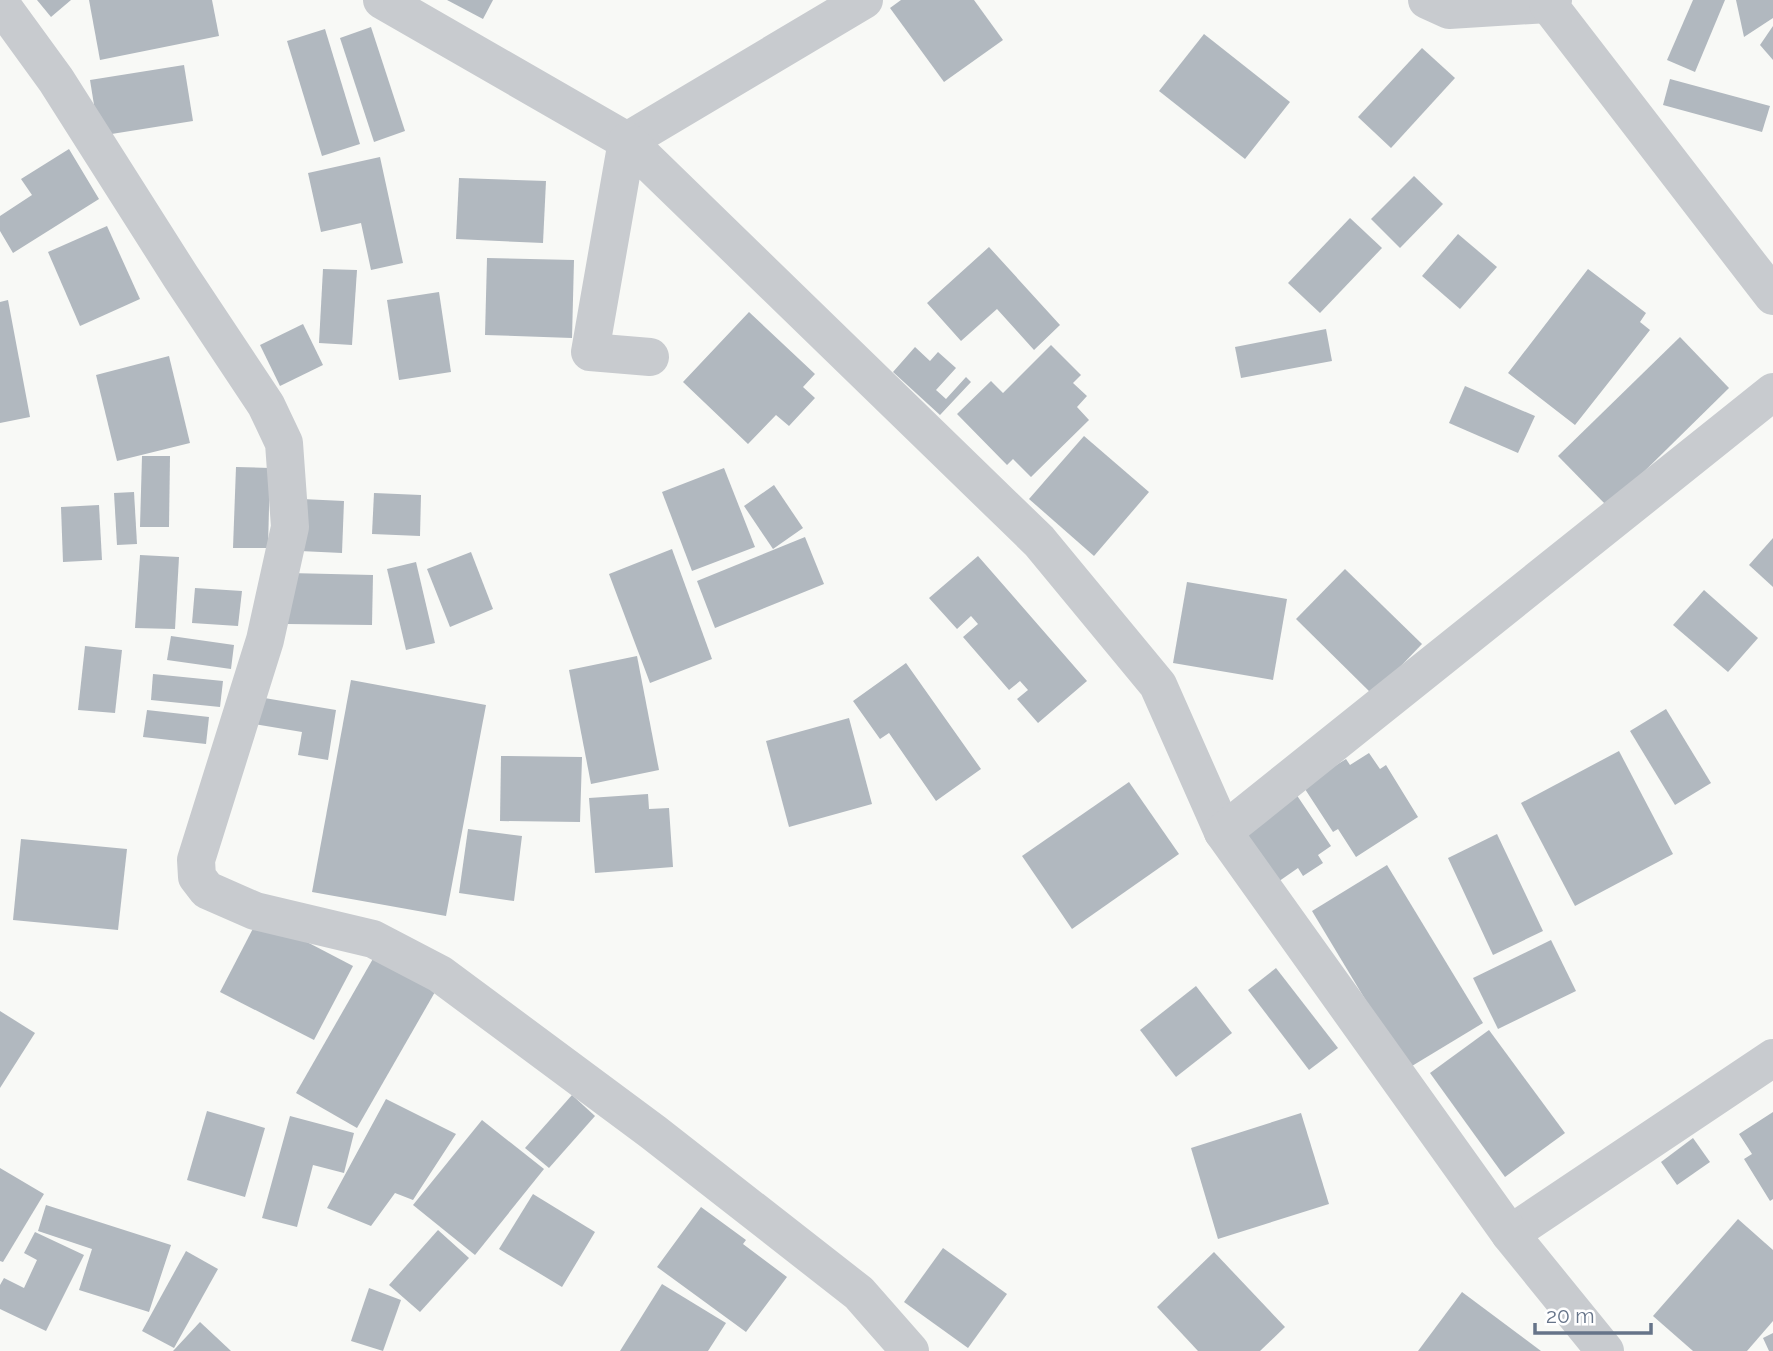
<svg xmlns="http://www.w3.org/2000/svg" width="1773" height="1351" viewBox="0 0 1773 1351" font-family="Raleway,sans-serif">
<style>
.building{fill:#b1b8bf}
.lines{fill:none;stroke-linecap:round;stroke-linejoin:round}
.minor{stroke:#c8cbcf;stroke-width:38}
</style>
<rect width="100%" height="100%" fill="#f8f9f6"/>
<g class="building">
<path d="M 37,0 L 71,0 L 51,17 Z"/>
<path d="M 89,0 L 212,0 L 219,36 L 100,60 Z"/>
<path d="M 447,0 L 493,0 L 483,19 Z"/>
<path d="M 901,0 L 974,0 L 1003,40 L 944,82 L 890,8 Z"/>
<path d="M 1693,0 L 1725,0 L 1695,72 L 1667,60 Z"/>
<path d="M 1736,0 L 1773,0 L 1773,18 L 1744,37 Z"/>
<path d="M 1773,26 L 1773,60 L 1760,45 Z"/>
<path d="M 371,27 L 405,131 L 374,142 L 340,38 Z"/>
<path d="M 325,29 L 360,144 L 322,156 L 287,41 Z"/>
<path d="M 1204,34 L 1290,102 L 1245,159 L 1159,91 Z"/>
<path d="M 1422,48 L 1455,78 L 1391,148 L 1358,117 Z"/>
<path d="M 184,65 L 193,121 L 99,136 L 90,80 Z"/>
<path d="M 1670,79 L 1770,106 L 1762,132 L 1663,105 Z"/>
<path d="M 69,149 L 99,199 L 13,253 L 0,231 L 0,216 L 32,195 L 21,179 Z"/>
<path d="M 380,157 L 403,263 L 371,270 L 361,223 L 321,232 L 308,173 Z"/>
<path d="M 1414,176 L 1443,204 L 1400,248 L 1371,219 Z"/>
<path d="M 459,178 L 546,181 L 543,243 L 456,239 Z"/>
<path d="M 1350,218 L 1382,248 L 1320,313 L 1288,283 Z"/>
<path d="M 107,226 L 140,299 L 80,326 L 48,252 Z"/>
<path d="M 1458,234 L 1497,267 L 1460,309 L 1422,276 Z"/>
<path d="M 989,247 L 1060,325 L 1034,350 L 997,309 L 961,341 L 927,303 Z"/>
<path d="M 487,258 L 574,260 L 572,338 L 485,335 Z"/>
<path d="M 323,269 L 357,270 L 352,345 L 319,343 Z"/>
<path d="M 1588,269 L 1646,313 L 1640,322 L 1650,330 L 1575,425 L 1508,373 Z"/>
<path d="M 439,292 L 451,372 L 399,380 L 387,300 Z"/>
<path d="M 8,300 L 30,417 L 0,423 L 0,302 Z"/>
<path d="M 749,312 L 815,374 L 803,387 L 815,398 L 789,426 L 776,415 L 748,444 L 683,382 Z"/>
<path d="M 303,324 L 323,365 L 280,386 L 260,345 Z"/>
<path d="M 1326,329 L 1332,361 L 1241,378 L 1235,347 Z"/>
<path d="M 1680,337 L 1729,388 L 1608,507 L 1558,456 Z"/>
<path d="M 1051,345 L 1081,375 L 1073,383 L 1087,396 L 1077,407 L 1089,420 L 1031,477 L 1013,459 L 1007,465 L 957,414 L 991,381 L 1003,393 Z"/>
<path d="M 915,347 L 930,361 L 938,352 L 956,368 L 936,390 L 946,399 L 966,377 L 971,382 L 940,415 L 893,372 Z"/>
<path d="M 169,356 L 190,443 L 117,461 L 96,375 Z"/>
<path d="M 1465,386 L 1535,416 L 1518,453 L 1449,423 Z"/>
<path d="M 1084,436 L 1149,492 L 1094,556 L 1029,499 Z"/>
<path d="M 142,456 L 170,456 L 169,527 L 140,527 Z"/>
<path d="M 236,467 L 270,468 L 268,548 L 233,548 Z"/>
<path d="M 724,468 L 755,547 L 692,571 L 662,492 Z"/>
<path d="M 774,485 L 803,528 L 773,549 L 744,506 Z"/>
<path d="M 134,492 L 137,544 L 117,545 L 114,493 Z"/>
<path d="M 374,493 L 421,495 L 420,536 L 372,534 Z"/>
<path d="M 302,499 L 344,501 L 342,553 L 300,551 Z"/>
<path d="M 99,505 L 102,560 L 63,562 L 61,507 Z"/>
<path d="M 805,537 L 824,584 L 715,628 L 697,581 Z"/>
<path d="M 1773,538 L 1773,587 L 1749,565 Z"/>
<path d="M 672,549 L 712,659 L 650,683 L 609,574 Z"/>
<path d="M 471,552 L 493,609 L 450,627 L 427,569 Z"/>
<path d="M 140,555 L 179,557 L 175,629 L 135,628 Z"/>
<path d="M 978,556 L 1087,681 L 1038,723 L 1017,699 L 1028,690 L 1020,681 L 1009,690 L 963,637 L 978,624 L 971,616 L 957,629 L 929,598 Z"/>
<path d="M 416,562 L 435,643 L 406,650 L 387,569 Z"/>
<path d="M 1345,569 L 1422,644 L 1373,695 L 1296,619 Z"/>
<path d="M 289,573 L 373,575 L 372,625 L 287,624 Z"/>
<path d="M 1187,582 L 1287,599 L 1273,680 L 1173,663 Z"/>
<path d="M 195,588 L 242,591 L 238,626 L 192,623 Z"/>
<path d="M 1704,590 L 1758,638 L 1728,672 L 1673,625 Z"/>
<path d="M 171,636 L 234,645 L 231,669 L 167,660 Z"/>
<path d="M 85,646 L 122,650 L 115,713 L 78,710 Z"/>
<path d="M 637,656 L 659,770 L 591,784 L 569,670 Z"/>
<path d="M 906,663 L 981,769 L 936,801 L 889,733 L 880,739 L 853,701 Z"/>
<path d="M 153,674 L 223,681 L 220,707 L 151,700 Z"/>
<path d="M 351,680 L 486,705 L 446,916 L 312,892 Z"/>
<path d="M 252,696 L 336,710 L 328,760 L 298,755 L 302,732 L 248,723 Z"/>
<path d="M 1666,709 L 1711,783 L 1675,805 L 1630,731 Z"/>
<path d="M 147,710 L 209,717 L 206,744 L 143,737 Z"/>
<path d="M 849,718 L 872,804 L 789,827 L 766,741 Z"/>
<path d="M 1619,751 L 1673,854 L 1575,906 L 1521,803 Z"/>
<path d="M 1369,753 L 1380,769 L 1386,765 L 1418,817 L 1356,857 L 1338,829 L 1333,832 L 1303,786 L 1346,759 L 1350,765 Z"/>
<path d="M 501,756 L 582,757 L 580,822 L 500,821 Z"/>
<path d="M 1129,782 L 1179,854 L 1072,929 L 1022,856 Z"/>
<path d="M 1294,791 L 1331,846 L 1318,855 L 1323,863 L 1303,876 L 1298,868 L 1275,884 L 1239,828 Z"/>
<path d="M 648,794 L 649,809 L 669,808 L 673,867 L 595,873 L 589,798 Z"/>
<path d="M 468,829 L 522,836 L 514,901 L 459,893 Z"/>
<path d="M 1497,834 L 1543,931 L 1493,955 L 1448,858 Z"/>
<path d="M 21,839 L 127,849 L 118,930 L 13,920 Z"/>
<path d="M 1387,865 L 1483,1023 L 1407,1069 L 1312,911 Z"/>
<path d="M 259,917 L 353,966 L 314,1040 L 220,992 Z"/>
<path d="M 1551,940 L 1576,991 L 1498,1029 L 1473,978 Z"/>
<path d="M 378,950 L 439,985 L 357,1128 L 296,1093 Z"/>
<path d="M 1276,968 L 1338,1048 L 1309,1070 L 1248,990 Z"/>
<path d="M 1196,986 L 1232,1033 L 1176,1077 L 1140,1030 Z"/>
<path d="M 0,1011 L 35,1033 L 0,1088 Z"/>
<path d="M 1489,1030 L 1565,1133 L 1505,1177 L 1430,1073 Z"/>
<path d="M 572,1095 L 595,1116 L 549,1168 L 525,1148 Z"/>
<path d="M 386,1099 L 456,1134 L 413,1200 L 395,1193 L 371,1226 L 327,1208 Z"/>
<path d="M 207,1111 L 265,1128 L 245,1197 L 187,1180 Z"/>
<path d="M 1773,1112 L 1773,1199 L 1770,1201 L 1744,1159 L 1752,1154 L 1739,1134 Z"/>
<path d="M 1301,1113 L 1329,1204 L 1218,1239 L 1191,1148 Z"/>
<path d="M 290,1116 L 354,1133 L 344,1173 L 313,1165 L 297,1227 L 262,1218 Z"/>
<path d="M 482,1120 L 544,1169 L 475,1255 L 413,1205 Z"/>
<path d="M 1693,1138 L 1710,1162 L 1677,1185 L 1661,1162 Z"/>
<path d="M 0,1168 L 44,1194 L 3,1262 L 0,1261 Z"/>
<path d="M 533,1194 L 595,1232 L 562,1287 L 499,1249 Z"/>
<path d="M 46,1205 L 171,1245 L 149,1312 L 79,1290 L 92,1249 L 38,1231 Z"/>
<path d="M 701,1207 L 746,1240 L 743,1244 L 787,1277 L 746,1332 L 657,1267 Z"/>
<path d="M 1738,1219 L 1773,1250 L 1773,1321 L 1747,1351 L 1693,1351 L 1653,1316 Z"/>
<path d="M 438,1230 L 469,1258 L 420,1312 L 389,1285 Z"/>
<path d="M 35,1232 L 84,1255 L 46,1331 L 0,1309 L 0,1285 L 4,1278 L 24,1288 L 37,1260 L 24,1253 Z"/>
<path d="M 943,1248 L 1007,1294 L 968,1348 L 904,1302 Z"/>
<path d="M 186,1251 L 218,1269 L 174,1348 L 142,1331 Z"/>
<path d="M 1214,1252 L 1285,1327 L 1260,1351 L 1198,1351 L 1157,1307 Z"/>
<path d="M 662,1284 L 726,1323 L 708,1351 L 620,1351 Z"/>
<path d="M 369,1288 L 401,1300 L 383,1351 L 351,1341 Z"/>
<path d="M 1462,1292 L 1541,1351 L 1418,1351 Z"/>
<path d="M 200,1322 L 231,1351 L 173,1351 Z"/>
<path d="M 1773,1333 L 1773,1351 L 1769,1351 L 1763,1338 Z"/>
</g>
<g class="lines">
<g class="minor">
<path d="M 382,0 L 627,141 L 864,0"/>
<path d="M 1427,0 L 1449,10 L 1548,4"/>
<path d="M 1553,0 L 1548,4 L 1773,296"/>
<path d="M 0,3 L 56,80 L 181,277 L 266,405 L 284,443 L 290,527 L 265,640 L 196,860 L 197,877 L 207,890 L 255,911 L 373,939 L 440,974 L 653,1132 L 859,1293 L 910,1351"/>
<path d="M 650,357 L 590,352 L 627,141 L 1039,541 L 1158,685 L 1223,832"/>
<path d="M 1510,1234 L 1773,1058"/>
<path d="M 1605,1351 L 1510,1234 L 1223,832 L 1773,392"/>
</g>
</g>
<path d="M1535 1323v10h116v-10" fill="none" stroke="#667489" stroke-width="3.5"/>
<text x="1546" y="1323" font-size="21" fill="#667489" stroke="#ffffff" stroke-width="5" paint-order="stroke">20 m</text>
</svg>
